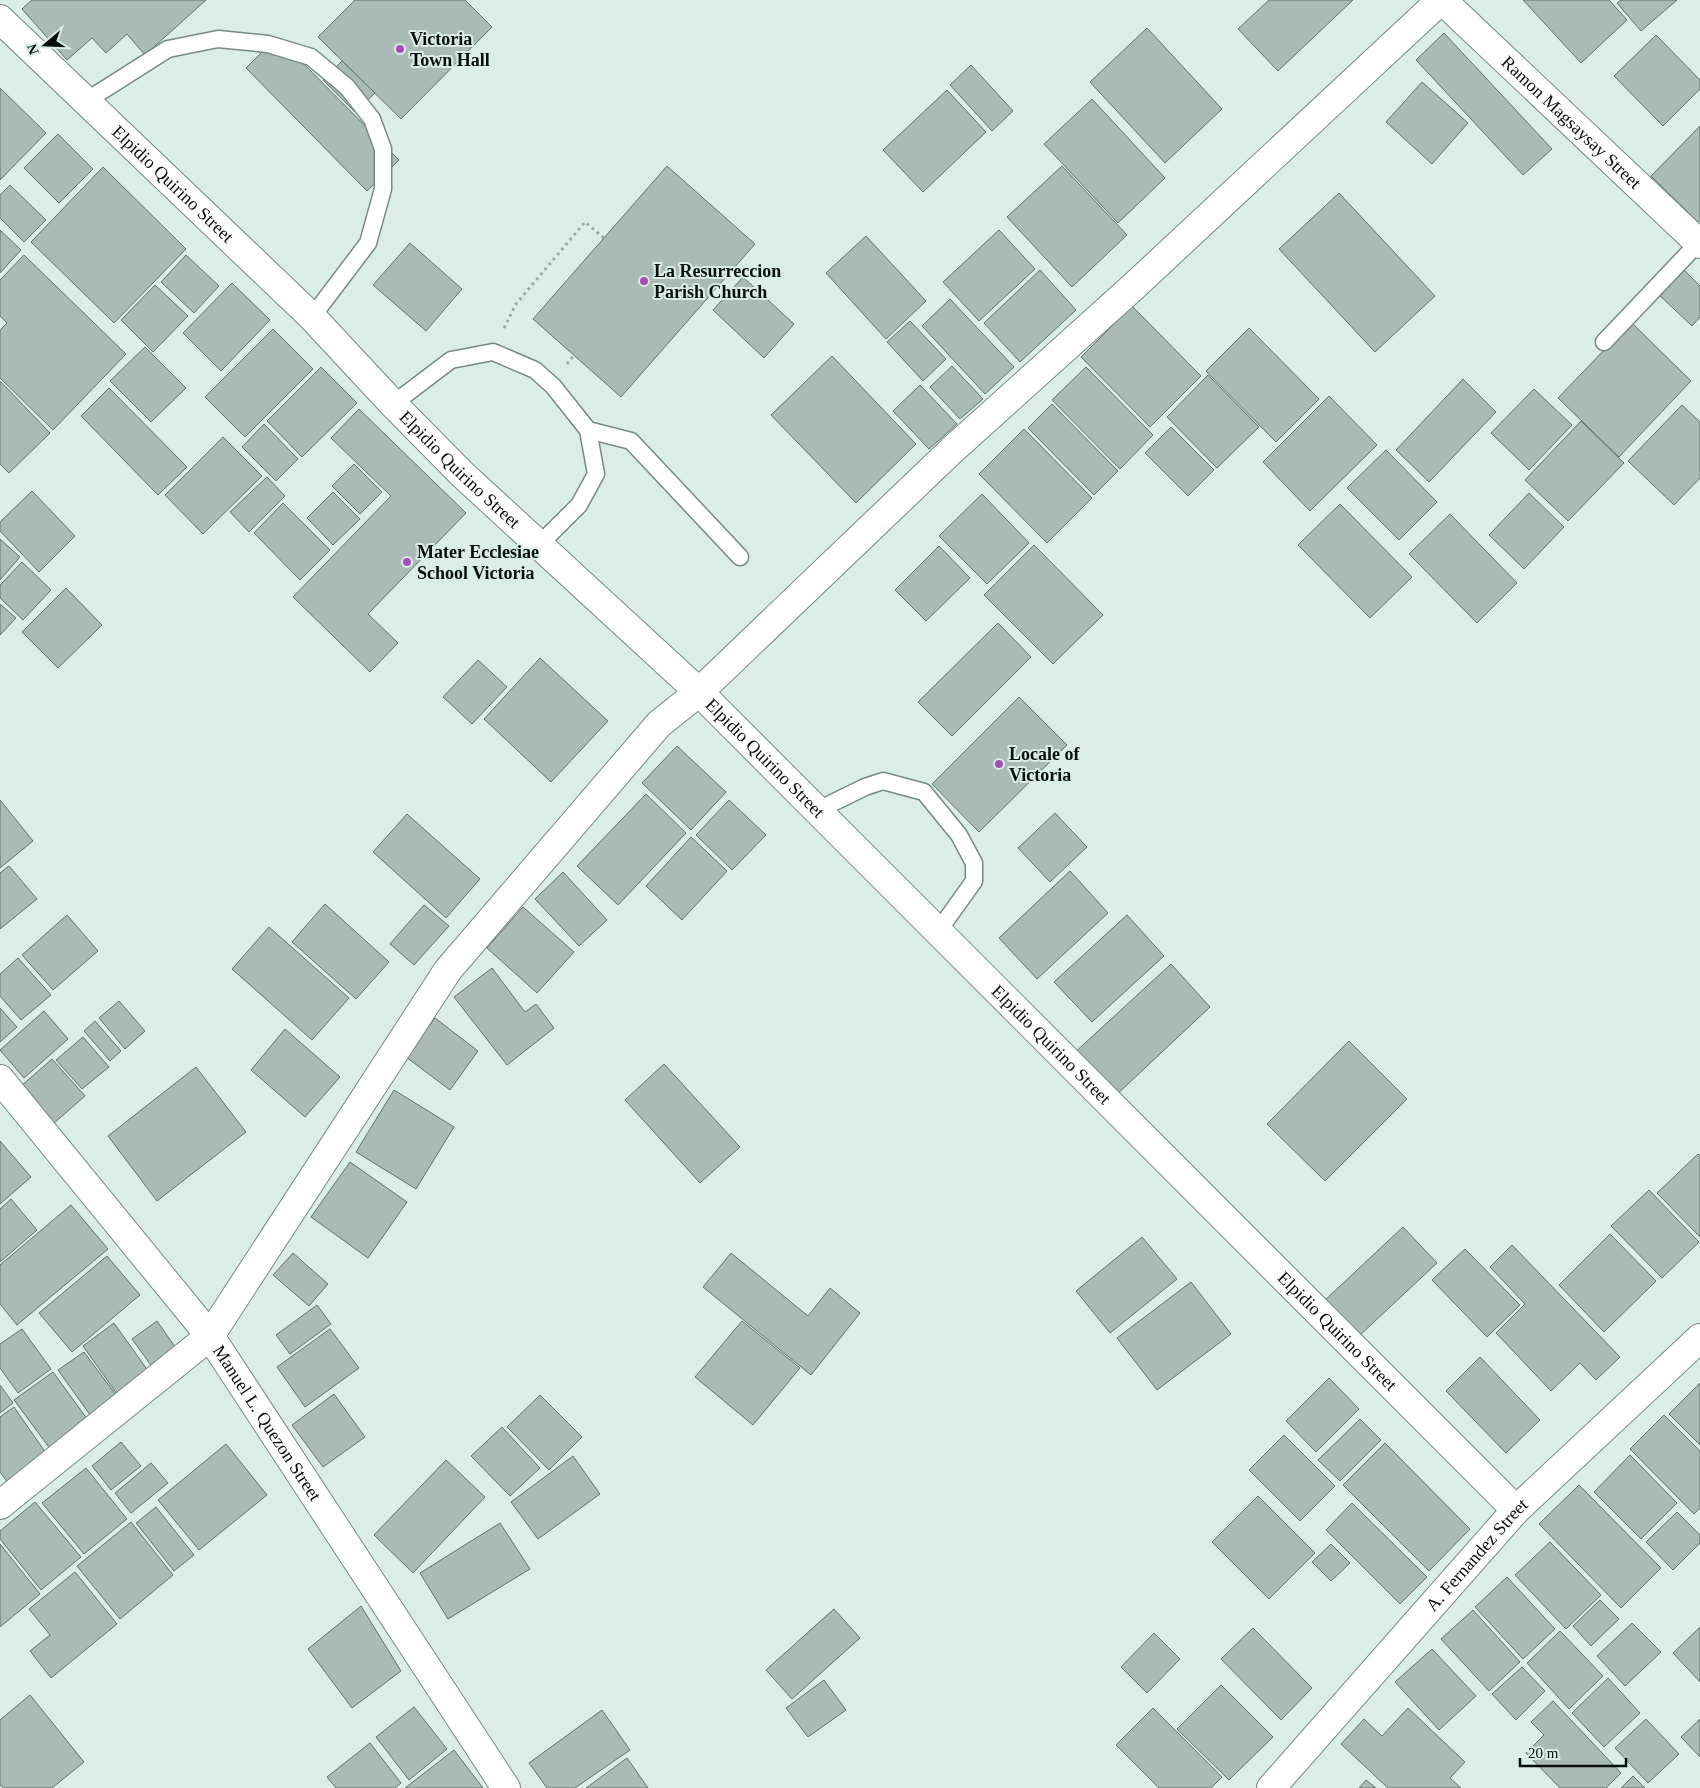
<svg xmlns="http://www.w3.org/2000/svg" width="1700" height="1788" viewBox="0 0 1700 1788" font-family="Georgia,serif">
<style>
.building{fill:#a9bbb4;stroke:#62726c}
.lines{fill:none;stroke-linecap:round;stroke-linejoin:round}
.service-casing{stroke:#788983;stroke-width:19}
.minor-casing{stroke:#788983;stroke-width:30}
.tertiary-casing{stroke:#788983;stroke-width:30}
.path{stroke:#97a6a1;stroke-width:3;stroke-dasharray:2.5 4;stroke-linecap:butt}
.service{stroke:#fff;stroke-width:16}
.minor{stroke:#fff;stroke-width:28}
.tertiary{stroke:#fff;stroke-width:28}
.poi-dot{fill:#a84db8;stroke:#daede6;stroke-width:2}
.labels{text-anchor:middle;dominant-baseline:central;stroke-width:4;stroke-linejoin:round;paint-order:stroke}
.poi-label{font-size:18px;font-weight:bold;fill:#080e0c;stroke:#daede6;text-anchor:start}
.street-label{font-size:18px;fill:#080e0c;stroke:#daede6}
</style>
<rect width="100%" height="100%" fill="#daede6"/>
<g class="building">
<path d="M 32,0 L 206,0 L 145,55 L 127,34 L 106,53 L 92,38 L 67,60 L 22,9 Z"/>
<path d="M 355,0 L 465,0 L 492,27 L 401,119 L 318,37 Z"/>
<path d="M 1269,0 L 1353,0 L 1278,71 L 1238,29 Z"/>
<path d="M 1523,0 L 1609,0 L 1627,20 L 1581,63 Z"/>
<path d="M 1621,0 L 1677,0 L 1641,31 L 1617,3 Z"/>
<path d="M 1147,28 L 1222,109 L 1165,163 L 1090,82 Z"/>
<path d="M 1444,33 L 1552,149 L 1523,175 L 1416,60 Z"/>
<path d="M 1656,35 L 1700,80 L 1700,89 L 1663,126 L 1614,76 Z"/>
<path d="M 277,37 L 399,160 L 367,191 L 246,68 Z"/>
<path d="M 342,61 L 375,93 L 355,112 L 323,80 Z"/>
<path d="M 971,65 L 1013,111 L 992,131 L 950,85 Z"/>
<path d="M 1422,82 L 1468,123 L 1432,164 L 1386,122 Z"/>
<path d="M 0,88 L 46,133 L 0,180 Z"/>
<path d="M 947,90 L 986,132 L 923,192 L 883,150 Z"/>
<path d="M 1092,99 L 1165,178 L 1118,223 L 1044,144 Z"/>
<path d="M 1700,126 L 1700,220 L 1698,222 L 1651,176 Z"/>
<path d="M 58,134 L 93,169 L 59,203 L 24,168 Z"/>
<path d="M 667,166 L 755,244 L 621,397 L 533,319 Z"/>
<path d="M 1062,166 L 1127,235 L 1072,287 L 1007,217 Z"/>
<path d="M 103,167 L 186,249 L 114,323 L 31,242 Z"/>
<path d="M 10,185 L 46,220 L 24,242 L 0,218 L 0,195 Z"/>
<path d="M 1339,193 L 1435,296 L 1375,352 L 1279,249 Z"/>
<path d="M 0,230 L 21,250 L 0,273 Z"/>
<path d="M 999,230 L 1035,269 L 979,321 L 943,282 Z"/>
<path d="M 866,236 L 926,301 L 886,339 L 826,273 Z"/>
<path d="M 410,243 L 462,289 L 426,331 L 373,285 Z"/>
<path d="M 24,255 L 126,354 L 53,430 L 0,378 L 0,330 L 7,323 L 0,316 L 0,280 Z"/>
<path d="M 186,255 L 219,286 L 194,313 L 161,282 Z"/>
<path d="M 1682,268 L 1700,286 L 1700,317 L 1692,326 L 1657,293 Z"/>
<path d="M 1040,270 L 1076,310 L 1020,362 L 984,323 Z"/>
<path d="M 743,277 L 794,324 L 764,358 L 713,310 Z"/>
<path d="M 232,283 L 270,320 L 221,371 L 183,333 Z"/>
<path d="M 155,285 L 188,316 L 153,352 L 121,320 Z"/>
<path d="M 950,299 L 1014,367 L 985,394 L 922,326 Z"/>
<path d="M 1132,306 L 1201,376 L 1150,427 L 1081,357 Z"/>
<path d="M 910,321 L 946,359 L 923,381 L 887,342 Z"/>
<path d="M 1631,322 L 1691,381 L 1619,457 L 1558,398 Z"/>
<path d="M 1249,328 L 1319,399 L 1276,442 L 1206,371 Z"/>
<path d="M 273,329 L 313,369 L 245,437 L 205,397 Z"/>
<path d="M 145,347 L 186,388 L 151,422 L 110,381 Z"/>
<path d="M 832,356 L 916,444 L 856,503 L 771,415 Z"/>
<path d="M 952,366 L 983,399 L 960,419 L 930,387 Z"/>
<path d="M 321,367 L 357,403 L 302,457 L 267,421 Z"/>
<path d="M 1086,367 L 1153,435 L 1120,469 L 1052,400 Z"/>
<path d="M 1208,375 L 1259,427 L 1217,468 L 1167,417 Z"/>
<path d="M 1463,379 L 1496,412 L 1429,482 L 1396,450 Z"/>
<path d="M 0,381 L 50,433 L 9,473 L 0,464 Z"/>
<path d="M 920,385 L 957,424 L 929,449 L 893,411 Z"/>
<path d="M 109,388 L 187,467 L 158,495 L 81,416 Z"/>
<path d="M 1534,389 L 1572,425 L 1529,470 L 1491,433 Z"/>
<path d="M 1329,396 L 1377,445 L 1310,511 L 1263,462 Z"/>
<path d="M 1052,404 L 1118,471 L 1094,495 L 1028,428 Z"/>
<path d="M 1682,405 L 1700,422 L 1700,478 L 1674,505 L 1628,461 Z"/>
<path d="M 359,409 L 466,513 L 368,614 L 398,643 L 370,672 L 293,597 L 391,496 L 331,438 Z"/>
<path d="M 1581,421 L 1624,463 L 1568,521 L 1525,480 Z"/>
<path d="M 264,424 L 298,459 L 276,481 L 242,447 Z"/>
<path d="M 1171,427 L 1214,470 L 1188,496 L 1145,453 Z"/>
<path d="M 1024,429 L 1092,498 L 1047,543 L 979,474 Z"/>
<path d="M 223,437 L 262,476 L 203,534 L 165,495 Z"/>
<path d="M 1386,450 L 1437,502 L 1399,540 L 1347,488 Z"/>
<path d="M 354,464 L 382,492 L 360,514 L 332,486 Z"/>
<path d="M 267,477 L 285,496 L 249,532 L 230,512 Z"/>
<path d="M 32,491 L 75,536 L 39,572 L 0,531 L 0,522 Z"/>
<path d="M 333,492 L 360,519 L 333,545 L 307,518 Z"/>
<path d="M 1529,493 L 1564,527 L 1524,569 L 1489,535 Z"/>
<path d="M 982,494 L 1029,543 L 987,584 L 939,536 Z"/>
<path d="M 283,503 L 330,550 L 300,580 L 254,533 Z"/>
<path d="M 1340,504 L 1412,577 L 1370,618 L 1298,545 Z"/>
<path d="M 1450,514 L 1517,583 L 1477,623 L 1409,554 Z"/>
<path d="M 0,539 L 20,557 L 0,580 Z"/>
<path d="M 1034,545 L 1103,615 L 1053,664 L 984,595 Z"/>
<path d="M 939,546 L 970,578 L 926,621 L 895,590 Z"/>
<path d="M 22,562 L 51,590 L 23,620 L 0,598 L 0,585 Z"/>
<path d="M 66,588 L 102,625 L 58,668 L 22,632 Z"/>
<path d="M 0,604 L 16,618 L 0,635 Z"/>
<path d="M 998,623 L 1031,657 L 952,736 L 918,702 Z"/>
<path d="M 540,658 L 608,721 L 551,782 L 484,719 Z"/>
<path d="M 478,660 L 507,687 L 472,724 L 443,697 Z"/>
<path d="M 1019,697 L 1067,745 L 979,832 L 932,784 Z"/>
<path d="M 677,746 L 726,792 L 691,830 L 642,783 Z"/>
<path d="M 646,794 L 686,833 L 618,905 L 577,866 Z"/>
<path d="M 0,800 L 33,841 L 0,868 Z"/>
<path d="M 729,800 L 766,835 L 732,870 L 696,835 Z"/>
<path d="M 1055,813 L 1087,847 L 1050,882 L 1018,848 Z"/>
<path d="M 407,814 L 480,879 L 446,918 L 373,852 Z"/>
<path d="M 691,837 L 727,871 L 682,920 L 646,886 Z"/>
<path d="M 9,866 L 37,899 L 0,929 L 0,873 Z"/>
<path d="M 1070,871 L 1108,913 L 1037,979 L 999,938 Z"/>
<path d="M 563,872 L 607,920 L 579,946 L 535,899 Z"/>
<path d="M 325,904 L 389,962 L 356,999 L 292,942 Z"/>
<path d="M 424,905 L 449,926 L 414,965 L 390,944 Z"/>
<path d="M 523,907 L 574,952 L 537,993 L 487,948 Z"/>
<path d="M 67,915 L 98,951 L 53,990 L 22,955 Z"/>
<path d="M 1127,915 L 1164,956 L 1092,1022 L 1054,982 Z"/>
<path d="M 269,927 L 349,998 L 312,1040 L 232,969 Z"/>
<path d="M 18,958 L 51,995 L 21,1020 L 0,996 L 0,974 Z"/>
<path d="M 1171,964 L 1210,1007 L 1112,1099 L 1072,1055 Z"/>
<path d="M 492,968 L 525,1012 L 536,1004 L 554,1028 L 507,1065 L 454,997 Z"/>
<path d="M 119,1001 L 145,1031 L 125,1049 L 99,1018 Z"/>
<path d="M 0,1008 L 17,1027 L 0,1042 Z"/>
<path d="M 44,1011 L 68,1039 L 24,1078 L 0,1050 Z"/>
<path d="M 435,1018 L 478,1051 L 450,1090 L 406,1057 Z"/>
<path d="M 95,1021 L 121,1051 L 110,1061 L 84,1031 Z"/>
<path d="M 285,1029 L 340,1077 L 305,1117 L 251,1070 Z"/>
<path d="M 83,1037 L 109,1067 L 82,1089 L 56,1060 Z"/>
<path d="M 1349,1041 L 1407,1099 L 1325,1181 L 1267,1124 Z"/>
<path d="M 52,1059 L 85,1096 L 53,1124 L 20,1087 Z"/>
<path d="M 664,1064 L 740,1147 L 700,1183 L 625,1100 Z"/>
<path d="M 196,1067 L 246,1132 L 157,1201 L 108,1136 Z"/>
<path d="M 394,1090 L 454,1127 L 416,1189 L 356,1152 Z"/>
<path d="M 0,1141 L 31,1177 L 0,1204 Z"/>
<path d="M 1698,1154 L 1700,1156 L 1700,1237 L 1657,1193 Z"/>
<path d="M 350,1162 L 407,1202 L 368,1258 L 311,1217 Z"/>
<path d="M 1649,1190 L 1699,1242 L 1662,1278 L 1611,1226 Z"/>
<path d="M 11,1199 L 37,1230 L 0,1262 L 0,1209 Z"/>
<path d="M 71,1205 L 108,1249 L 17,1325 L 0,1304 L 0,1265 Z"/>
<path d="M 1403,1227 L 1437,1263 L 1358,1337 L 1324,1301 Z"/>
<path d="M 1610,1234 L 1656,1281 L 1604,1332 L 1559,1285 Z"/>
<path d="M 1142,1237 L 1177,1279 L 1110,1333 L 1076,1291 Z"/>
<path d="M 1512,1245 L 1620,1357 L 1596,1380 L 1580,1363 L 1551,1391 L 1496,1333 L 1525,1304 L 1490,1267 Z"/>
<path d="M 1465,1249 L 1520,1305 L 1487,1337 L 1432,1280 Z"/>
<path d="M 293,1253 L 328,1284 L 309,1306 L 273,1275 Z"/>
<path d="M 731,1253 L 808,1316 L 830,1288 L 860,1313 L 811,1375 L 703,1287 Z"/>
<path d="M 107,1256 L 140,1295 L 72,1352 L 39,1313 Z"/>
<path d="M 1191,1282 L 1231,1334 L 1157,1390 L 1117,1338 Z"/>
<path d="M 317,1305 L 331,1324 L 290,1354 L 276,1335 Z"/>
<path d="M 157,1321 L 180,1354 L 156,1372 L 132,1339 Z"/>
<path d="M 742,1321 L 800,1368 L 753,1425 L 695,1377 Z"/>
<path d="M 114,1323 L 153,1378 L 122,1401 L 83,1346 Z"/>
<path d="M 22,1329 L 51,1369 L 18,1393 L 0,1368 L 0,1344 Z"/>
<path d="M 330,1329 L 359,1368 L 305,1407 L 277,1367 Z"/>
<path d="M 84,1352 L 119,1399 L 93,1419 L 58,1370 Z"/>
<path d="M 1480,1357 L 1540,1420 L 1506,1453 L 1446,1391 Z"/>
<path d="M 53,1372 L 93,1427 L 54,1454 L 14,1400 Z"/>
<path d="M 1329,1378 L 1359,1409 L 1316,1452 L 1286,1421 Z"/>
<path d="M 1700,1383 L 1700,1445 L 1669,1414 Z"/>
<path d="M 0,1385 L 13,1403 L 0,1413 Z"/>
<path d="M 334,1394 L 365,1437 L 323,1467 L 292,1425 Z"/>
<path d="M 540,1395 L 582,1437 L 549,1470 L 507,1427 Z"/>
<path d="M 14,1407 L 50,1459 L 11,1487 L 0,1472 L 0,1417 Z"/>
<path d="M 1664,1415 L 1700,1451 L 1700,1508 L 1694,1514 L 1630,1449 Z"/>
<path d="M 1360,1419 L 1381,1440 L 1340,1481 L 1318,1460 Z"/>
<path d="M 502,1427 L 540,1468 L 510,1496 L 471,1456 Z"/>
<path d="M 1284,1435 L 1335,1486 L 1300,1521 L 1249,1470 Z"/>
<path d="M 121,1442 L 141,1466 L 111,1490 L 92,1466 Z"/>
<path d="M 1385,1443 L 1470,1529 L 1429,1571 L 1343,1485 Z"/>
<path d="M 226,1444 L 267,1495 L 199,1550 L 158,1500 Z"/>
<path d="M 1630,1455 L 1677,1503 L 1641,1539 L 1594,1492 Z"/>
<path d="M 573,1456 L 600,1494 L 538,1539 L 511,1502 Z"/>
<path d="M 446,1460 L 485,1497 L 413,1573 L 374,1535 Z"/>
<path d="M 151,1463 L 168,1483 L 131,1513 L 115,1493 Z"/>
<path d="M 86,1468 L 127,1519 L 84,1554 L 42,1503 Z"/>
<path d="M 1579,1485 L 1661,1568 L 1621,1608 L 1539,1524 Z"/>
<path d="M 1258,1496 L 1315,1553 L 1269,1599 L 1212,1542 Z"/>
<path d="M 35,1502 L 81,1557 L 41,1590 L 0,1539 L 0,1531 Z"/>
<path d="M 1352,1503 L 1427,1577 L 1400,1604 L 1326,1530 Z"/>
<path d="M 156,1507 L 194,1555 L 174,1571 L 136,1523 Z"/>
<path d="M 1677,1512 L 1700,1535 L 1700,1543 L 1673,1570 L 1646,1542 Z"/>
<path d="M 131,1522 L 173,1575 L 120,1619 L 77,1566 Z"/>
<path d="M 500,1523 L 530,1569 L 448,1619 L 420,1573 Z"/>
<path d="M 1550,1542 L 1601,1595 L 1566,1629 L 1515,1575 Z"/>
<path d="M 0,1544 L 40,1594 L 0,1627 Z"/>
<path d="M 1331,1544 L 1350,1563 L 1331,1581 L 1312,1562 Z"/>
<path d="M 75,1572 L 117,1624 L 51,1678 L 30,1651 L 50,1635 L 29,1609 Z"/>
<path d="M 1507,1577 L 1555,1629 L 1523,1659 L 1475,1607 Z"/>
<path d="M 1600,1600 L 1619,1619 L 1591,1646 L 1573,1626 Z"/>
<path d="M 361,1606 L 401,1671 L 352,1708 L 308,1649 Z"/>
<path d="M 834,1609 L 860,1638 L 792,1699 L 766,1670 Z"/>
<path d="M 1473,1610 L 1520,1662 L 1489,1691 L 1441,1639 Z"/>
<path d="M 1632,1623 L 1661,1652 L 1625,1686 L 1597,1656 Z"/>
<path d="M 1700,1627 L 1700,1682 L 1673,1653 Z"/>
<path d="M 1253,1628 L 1312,1688 L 1281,1720 L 1221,1659 Z"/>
<path d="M 1560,1631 L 1603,1676 L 1569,1709 L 1527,1663 Z"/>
<path d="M 1154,1633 L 1180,1659 L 1147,1693 L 1121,1667 Z"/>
<path d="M 1432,1649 L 1476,1696 L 1439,1730 L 1395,1682 Z"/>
<path d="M 1522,1667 L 1545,1691 L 1516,1720 L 1492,1694 Z"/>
<path d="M 1608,1678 L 1640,1713 L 1604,1747 L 1572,1713 Z"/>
<path d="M 824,1680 L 846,1710 L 808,1737 L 786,1708 Z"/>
<path d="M 1221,1685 L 1273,1737 L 1229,1780 L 1177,1729 Z"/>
<path d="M 30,1695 L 84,1762 L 52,1788 L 3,1788 L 0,1785 L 0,1720 Z"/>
<path d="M 1553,1701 L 1621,1773 L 1606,1788 L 1560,1788 L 1526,1753 L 1544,1735 L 1531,1722 Z"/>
<path d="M 414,1707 L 447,1749 L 409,1780 L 376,1737 Z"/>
<path d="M 1153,1708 L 1222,1777 L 1211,1788 L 1159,1788 L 1116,1745 Z"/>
<path d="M 1408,1708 L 1465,1762 L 1450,1778 L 1461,1788 L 1388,1788 L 1341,1744 L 1364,1719 L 1382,1736 Z"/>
<path d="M 602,1710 L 630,1750 L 575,1788 L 547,1788 L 529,1763 Z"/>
<path d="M 1646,1719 L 1679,1754 L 1648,1783 L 1615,1748 Z"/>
<path d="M 1700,1719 L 1700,1757 L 1681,1737 Z"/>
<path d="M 370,1743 L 401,1783 L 395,1788 L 336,1788 L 327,1777 Z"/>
<path d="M 454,1750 L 483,1788 L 405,1788 Z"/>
<path d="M 627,1758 L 648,1788 L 586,1788 Z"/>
<path d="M 1633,1776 L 1645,1788 L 1621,1788 Z"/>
<path d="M 1366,1780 L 1376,1788 L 1359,1788 Z"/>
</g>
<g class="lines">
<g class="service-casing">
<g id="service">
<path d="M 86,101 L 168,49 L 218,39 L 268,44 L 311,57 L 347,87 L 372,119 L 383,149 L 383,189 L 368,243 L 312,317"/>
<path d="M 1604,342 L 1700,241"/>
<path d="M 393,404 L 451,360 L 493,352 L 535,370 L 553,386 L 588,430 L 596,474 L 579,505 L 540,544"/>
<path d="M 588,430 L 631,441 L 740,557"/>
<path d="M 818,810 L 865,787 L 883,781 L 924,792 L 959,835 L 974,863 L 974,881 L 939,930"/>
</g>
</g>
<g class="minor-casing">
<g id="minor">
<path id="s1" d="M 1442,0 L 1700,244"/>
<path id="s2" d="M 0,19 L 312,317 L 393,404 L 462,474 L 699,692 L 1516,1510"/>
<path d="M 0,1505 L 210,1336 L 448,970 L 659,724 L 699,692 L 952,450 L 1133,287 L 1441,0"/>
<path id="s3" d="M 1271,1788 L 1516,1510 L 1700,1338"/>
</g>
</g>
<g class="tertiary-casing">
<g id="tertiary">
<path id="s4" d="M 0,1079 L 210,1336 L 506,1788"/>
</g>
</g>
<g class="path">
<path d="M 504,328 L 516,304 L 585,222 L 604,238"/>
<path d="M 567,364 L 574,355"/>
</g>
<use href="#service" class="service"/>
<use href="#minor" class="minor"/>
<use href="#tertiary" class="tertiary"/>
</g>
<g class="poi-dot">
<circle cx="400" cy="49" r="5"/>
<circle cx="644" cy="281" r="5"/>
<circle cx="407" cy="562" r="5"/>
<circle cx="999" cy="764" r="5"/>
</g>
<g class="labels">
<g class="poi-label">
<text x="410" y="39">Victoria<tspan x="410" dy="21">Town Hall</tspan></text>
<text x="654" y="271">La Resurreccion<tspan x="654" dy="21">Parish Church</tspan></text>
<text x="417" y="552">Mater Ecclesiae<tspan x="417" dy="21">School Victoria</tspan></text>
<text x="1009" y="754">Locale of<tspan x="1009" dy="21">Victoria</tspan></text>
</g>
<g class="street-label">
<text stroke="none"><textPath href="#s1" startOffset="178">Ramon Magsaysay Street</textPath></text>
<text stroke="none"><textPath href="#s2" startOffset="239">Elpidio Quirino Street</textPath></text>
<text stroke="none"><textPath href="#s2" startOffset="644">Elpidio Quirino Street</textPath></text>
<text stroke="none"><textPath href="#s2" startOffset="1064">Elpidio Quirino Street</textPath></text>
<text stroke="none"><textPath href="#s2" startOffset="1469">Elpidio Quirino Street</textPath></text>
<text stroke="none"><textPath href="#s2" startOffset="1874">Elpidio Quirino Street</textPath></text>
<text stroke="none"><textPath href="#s4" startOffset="436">Manuel L. Quezon Street</textPath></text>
<text stroke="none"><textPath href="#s3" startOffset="311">A. Fernandez Street</textPath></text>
</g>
</g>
<g transform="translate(45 45) rotate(251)" stroke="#daede6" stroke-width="4" paint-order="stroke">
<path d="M0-4L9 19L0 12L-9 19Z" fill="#080e0c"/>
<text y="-8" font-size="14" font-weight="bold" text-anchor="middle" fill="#080e0c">N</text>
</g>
<path d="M1520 1758v8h106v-8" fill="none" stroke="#080e0c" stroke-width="2.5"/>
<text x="1528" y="1758" font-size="15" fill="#080e0c" stroke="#daede6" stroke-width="4" paint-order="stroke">20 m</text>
</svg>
